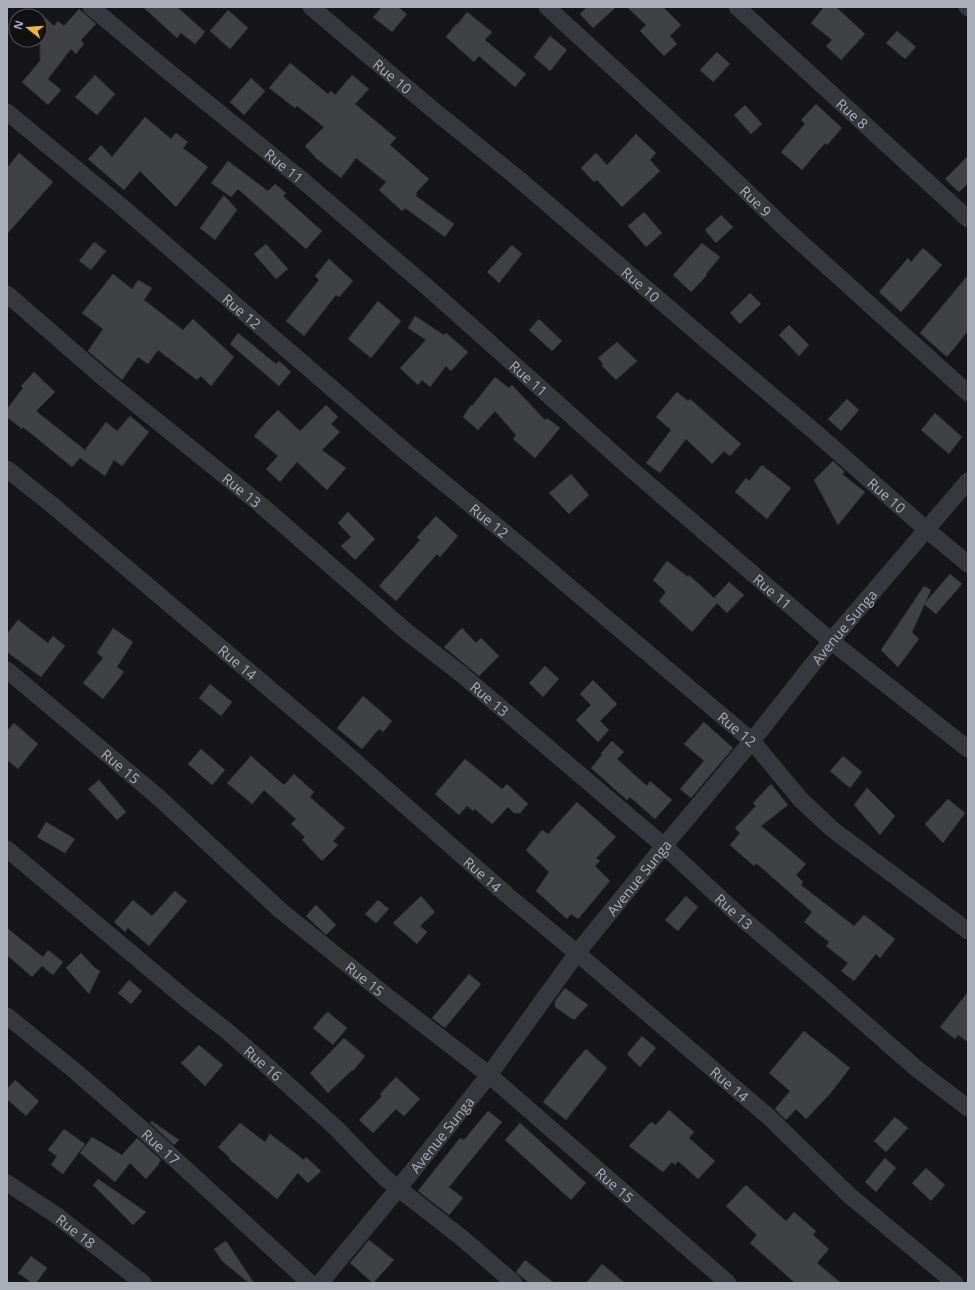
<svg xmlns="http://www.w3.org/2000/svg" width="975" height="1290" viewBox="0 0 975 1290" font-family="'Open Sans',sans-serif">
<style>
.building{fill:#404145;stroke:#303034}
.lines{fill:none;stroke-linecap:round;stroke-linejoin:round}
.street{stroke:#37383d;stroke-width:17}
.labels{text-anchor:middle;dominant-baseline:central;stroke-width:3;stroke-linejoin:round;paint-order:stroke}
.street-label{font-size:14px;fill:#a8adb8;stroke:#111113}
</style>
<rect width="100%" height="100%" fill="#161618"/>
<g class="building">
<path d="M 143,7 L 177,7 L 205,32 L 195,44 L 181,33 L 177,38 Z"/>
<path d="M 382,7 L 398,7 L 407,14 L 392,32 L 373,17 Z"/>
<path d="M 587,7 L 616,7 L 593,28 L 580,14 Z"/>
<path d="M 627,7 L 663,7 L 681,25 L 670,36 L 677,44 L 664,56 L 640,31 L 646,25 Z"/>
<path d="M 824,7 L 836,7 L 865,34 L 841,60 L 826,46 L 832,40 L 811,23 Z"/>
<path d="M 79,9 L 96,24 L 81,40 L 84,44 L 76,54 L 71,49 L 48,79 L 61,90 L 48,105 L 22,82 L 40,61 L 40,13 L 54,26 L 58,21 L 64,26 Z"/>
<path d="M 228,10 L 248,28 L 230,49 L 210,31 Z"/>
<path d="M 467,12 L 492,32 L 485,40 L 526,74 L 515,87 L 479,56 L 474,62 L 446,37 L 456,24 L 457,25 Z"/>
<path d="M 897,31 L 916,47 L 905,59 L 886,43 Z"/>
<path d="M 550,36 L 567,50 L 550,71 L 534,57 Z"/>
<path d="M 717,52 L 730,64 L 713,82 L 700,70 Z"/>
<path d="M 290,63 L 328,94 L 331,91 L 335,95 L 352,75 L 369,89 L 355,104 L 396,138 L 390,145 L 429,179 L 416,193 L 417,194 L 416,196 L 454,224 L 445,237 L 405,208 L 402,211 L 379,190 L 386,182 L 356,158 L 341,178 L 317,159 L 305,146 L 324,127 L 297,106 L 295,108 L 269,88 Z"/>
<path d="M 95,75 L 115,94 L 97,115 L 75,97 Z"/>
<path d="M 251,78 L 265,91 L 244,115 L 230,102 Z"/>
<path d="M 816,104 L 842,128 L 827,145 L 825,143 L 802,170 L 781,152 L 805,124 L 801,120 Z"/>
<path d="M 745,105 L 762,124 L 751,134 L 734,115 Z"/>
<path d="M 145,117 L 171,139 L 176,133 L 188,142 L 183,148 L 208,167 L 176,207 L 140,171 L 124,190 L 88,159 L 101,145 L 112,157 Z"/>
<path d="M 636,134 L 656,153 L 650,160 L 660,171 L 622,207 L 597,180 L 594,182 L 581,168 L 596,153 L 607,165 Z"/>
<path d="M 19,153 L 53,182 L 7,234 L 7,168 Z"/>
<path d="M 968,156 L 968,183 L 959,192 L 945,179 Z"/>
<path d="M 228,161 L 268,191 L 275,184 L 286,193 L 283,196 L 322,231 L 306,249 L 238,189 L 231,197 L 211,183 Z"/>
<path d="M 224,195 L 237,210 L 215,240 L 200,228 Z"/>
<path d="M 644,212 L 662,233 L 646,247 L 628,226 Z"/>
<path d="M 721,215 L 733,227 L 716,243 L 705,230 Z"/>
<path d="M 94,242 L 106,251 L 91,270 L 79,261 Z"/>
<path d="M 702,243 L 720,257 L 706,274 L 707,275 L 691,292 L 673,275 Z"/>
<path d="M 266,244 L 288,269 L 276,279 L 254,254 Z"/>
<path d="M 512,245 L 522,254 L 499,283 L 487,272 Z"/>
<path d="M 923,248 L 942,265 L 901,312 L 879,292 L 908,258 L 911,262 Z"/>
<path d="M 329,259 L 353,281 L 339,297 L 336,295 L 304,336 L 286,321 L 319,280 L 315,276 Z"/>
<path d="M 113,274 L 132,289 L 138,280 L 152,288 L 144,300 L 183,330 L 193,319 L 234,357 L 211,386 L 201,376 L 197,380 L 158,350 L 148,364 L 138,357 L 122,380 L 88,351 L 103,329 L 82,313 Z"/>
<path d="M 968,275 L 968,331 L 947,357 L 920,333 Z"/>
<path d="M 750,293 L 761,304 L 740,324 L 730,313 Z"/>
<path d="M 378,301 L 401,321 L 371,358 L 348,339 Z"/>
<path d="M 415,316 L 444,335 L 446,333 L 468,352 L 451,371 L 446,366 L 430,387 L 422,380 L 418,385 L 400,368 L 426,340 L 408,328 Z"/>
<path d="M 539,319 L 562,341 L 552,351 L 529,330 Z"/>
<path d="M 789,325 L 809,345 L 799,356 L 779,335 Z"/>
<path d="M 238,333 L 276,364 L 279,361 L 291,372 L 279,386 L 230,344 Z"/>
<path d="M 617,342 L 637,361 L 616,380 L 602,366 L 603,364 L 598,358 Z"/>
<path d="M 34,372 L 55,392 L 36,411 L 85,450 L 106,422 L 117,431 L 130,416 L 149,432 L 122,466 L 114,460 L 105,476 L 80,458 L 72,467 L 23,427 L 22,429 L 7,417 L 7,409 L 23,388 L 21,386 Z"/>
<path d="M 495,377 L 509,388 L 512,385 L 545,420 L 547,418 L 560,428 L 535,458 L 513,439 L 516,435 L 495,411 L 478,430 L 463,417 L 471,405 L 472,406 Z"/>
<path d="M 677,392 L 688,401 L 690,399 L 741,444 L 730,456 L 724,451 L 712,464 L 686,439 L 660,473 L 646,463 L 671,430 L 656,417 Z"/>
<path d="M 847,399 L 859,410 L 841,431 L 828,419 Z"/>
<path d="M 326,405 L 338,417 L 331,424 L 340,432 L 322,450 L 346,468 L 327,490 L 297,462 L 280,482 L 266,469 L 278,456 L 254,436 L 266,422 L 278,410 L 300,431 Z"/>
<path d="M 935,413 L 962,437 L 949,454 L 921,430 Z"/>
<path d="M 833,461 L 845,472 L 842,474 L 865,492 L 838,525 L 814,480 Z"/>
<path d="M 762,465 L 791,488 L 767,519 L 735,492 L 746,478 L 749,481 Z"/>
<path d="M 571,474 L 589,495 L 569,514 L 549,493 Z"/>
<path d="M 348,512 L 375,539 L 355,560 L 341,546 L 351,537 L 338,523 Z"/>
<path d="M 436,516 L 458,536 L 440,557 L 437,554 L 396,601 L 379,586 L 420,540 L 417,537 Z"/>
<path d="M 667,561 L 688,577 L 689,575 L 714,598 L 729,582 L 744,595 L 727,613 L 717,603 L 692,632 L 659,601 L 666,592 L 653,580 Z"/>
<path d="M 950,574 L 962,584 L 936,614 L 924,604 Z"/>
<path d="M 924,586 L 931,590 L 912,632 L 919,639 L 898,667 L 881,650 Z"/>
<path d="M 18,620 L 48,643 L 53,636 L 65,646 L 41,677 L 7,652 L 7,634 Z"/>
<path d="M 113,628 L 133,642 L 117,667 L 124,672 L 103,699 L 83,683 L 103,658 L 97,653 Z"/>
<path d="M 462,628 L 476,643 L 481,638 L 499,656 L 479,676 L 444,647 Z"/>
<path d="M 545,666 L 559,679 L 543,697 L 529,683 Z"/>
<path d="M 593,680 L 617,704 L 600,721 L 609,730 L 598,742 L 576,720 L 591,705 L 580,694 Z"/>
<path d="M 210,684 L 232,702 L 221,716 L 199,698 Z"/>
<path d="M 363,696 L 392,721 L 383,732 L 379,729 L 362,749 L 337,728 Z"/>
<path d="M 704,722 L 733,748 L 691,798 L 680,789 L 704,761 L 684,744 Z"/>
<path d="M 14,723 L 38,744 L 18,769 L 7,760 L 7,731 Z"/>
<path d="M 612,741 L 624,752 L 617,759 L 647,786 L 650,781 L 672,800 L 655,819 L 630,797 L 627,800 L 591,768 L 602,755 L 601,753 Z"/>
<path d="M 201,749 L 225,770 L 212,785 L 188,764 Z"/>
<path d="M 251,756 L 284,785 L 294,774 L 314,792 L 310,797 L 345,828 L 333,841 L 338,845 L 322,861 L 302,840 L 305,837 L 291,824 L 296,819 L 264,790 L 252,804 L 227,783 Z"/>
<path d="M 843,756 L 862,772 L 850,788 L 830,771 Z"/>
<path d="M 465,759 L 502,789 L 507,784 L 528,804 L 520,813 L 514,813 L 508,807 L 492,824 L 475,809 L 473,811 L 467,806 L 459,815 L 435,794 Z"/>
<path d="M 99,780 L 126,812 L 117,820 L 88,789 Z"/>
<path d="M 771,784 L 788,805 L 761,826 L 806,864 L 796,875 L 803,882 L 801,885 L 854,926 L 864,915 L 895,939 L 880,958 L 876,954 L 854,981 L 841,971 L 848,963 L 826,946 L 829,942 L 804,922 L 812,912 L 756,863 L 754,866 L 730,845 L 740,833 L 735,828 L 756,806 L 753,803 Z"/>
<path d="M 867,788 L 895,816 L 880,835 L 854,805 Z"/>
<path d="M 948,799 L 965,813 L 943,843 L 925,824 Z"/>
<path d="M 577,802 L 616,837 L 596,858 L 600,861 L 595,866 L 610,881 L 578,919 L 571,914 L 567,919 L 536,891 L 549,872 L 526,850 L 542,830 L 548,834 Z"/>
<path d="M 46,822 L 75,839 L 65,853 L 37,837 Z"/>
<path d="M 175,891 L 187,901 L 149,946 L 128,928 L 125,932 L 114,922 L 133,900 L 152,916 Z"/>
<path d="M 421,896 L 435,912 L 420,926 L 427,932 L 417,944 L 393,923 Z"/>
<path d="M 686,896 L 698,907 L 678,931 L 665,920 Z"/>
<path d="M 378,900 L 389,909 L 376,923 L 365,914 Z"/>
<path d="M 316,905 L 336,925 L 326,935 L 306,916 Z"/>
<path d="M 7,928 L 43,957 L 48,950 L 63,962 L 53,975 L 42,966 L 32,977 L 7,955 Z"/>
<path d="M 81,953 L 95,968 L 100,971 L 89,994 L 66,968 Z"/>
<path d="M 469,974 L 481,984 L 445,1028 L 432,1018 Z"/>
<path d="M 129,980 L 142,991 L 131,1004 L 118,993 Z"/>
<path d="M 565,988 L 588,1005 L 574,1020 L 555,1007 L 555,1001 Z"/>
<path d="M 968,992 L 968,1042 L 958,1035 L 955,1039 L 940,1027 Z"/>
<path d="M 328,1012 L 347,1028 L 333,1045 L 313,1028 L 326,1013 L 327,1013 Z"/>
<path d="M 804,1031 L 850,1068 L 829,1095 L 806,1119 L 796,1109 L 786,1120 L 775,1109 L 790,1091 L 769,1073 Z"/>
<path d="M 642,1036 L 656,1048 L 640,1067 L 627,1054 Z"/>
<path d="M 344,1038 L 365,1056 L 353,1071 L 352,1070 L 328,1093 L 310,1073 Z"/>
<path d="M 199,1045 L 223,1065 L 205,1086 L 181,1063 Z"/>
<path d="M 586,1049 L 607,1068 L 566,1120 L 543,1102 L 572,1065 Z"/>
<path d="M 396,1077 L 420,1099 L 404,1116 L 396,1109 L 373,1133 L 359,1120 L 382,1096 L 380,1094 Z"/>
<path d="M 15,1080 L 39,1101 L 26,1116 L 7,1099 L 7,1089 Z"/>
<path d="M 669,1110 L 694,1132 L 689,1138 L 715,1161 L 698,1179 L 678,1161 L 675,1165 L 672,1162 L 663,1172 L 629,1146 L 651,1122 L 656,1125 Z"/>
<path d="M 488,1111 L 502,1122 L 449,1187 L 463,1198 L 449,1215 L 418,1191 L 460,1138 L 464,1140 Z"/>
<path d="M 895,1117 L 908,1128 L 886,1152 L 874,1141 Z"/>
<path d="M 152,1121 L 179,1140 L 174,1145 L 150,1123 Z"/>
<path d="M 240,1123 L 265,1142 L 270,1134 L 304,1160 L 306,1157 L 321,1171 L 308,1183 L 298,1173 L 277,1199 L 229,1159 L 230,1158 L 218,1147 Z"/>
<path d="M 520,1123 L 586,1183 L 571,1200 L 505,1140 Z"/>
<path d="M 64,1129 L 85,1144 L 63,1174 L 51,1165 L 57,1156 L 48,1150 Z"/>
<path d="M 92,1137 L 122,1155 L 137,1138 L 161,1160 L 158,1164 L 159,1164 L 146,1179 L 130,1163 L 115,1182 L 80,1153 Z"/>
<path d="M 885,1158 L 896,1168 L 876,1192 L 865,1182 Z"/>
<path d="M 926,1168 L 945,1185 L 931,1201 L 912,1183 Z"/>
<path d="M 98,1179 L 146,1212 L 133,1225 L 93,1185 Z"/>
<path d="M 746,1185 L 786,1221 L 794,1212 L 816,1231 L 813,1235 L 829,1249 L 817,1263 L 841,1283 L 795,1283 L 750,1243 L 757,1235 L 726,1206 Z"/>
<path d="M 369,1240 L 394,1260 L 373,1283 L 350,1263 Z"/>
<path d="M 226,1241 L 254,1283 L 249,1283 L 222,1261 L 214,1249 Z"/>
<path d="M 31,1256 L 47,1268 L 36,1283 L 32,1283 L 18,1273 Z"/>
<path d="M 525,1260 L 554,1283 L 529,1283 L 522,1277 L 516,1272 Z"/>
<path d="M 602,1264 L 625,1283 L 586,1283 Z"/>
</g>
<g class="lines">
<g class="street">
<path id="s1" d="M 91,7 L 164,68 L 301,179 L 434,293 L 631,469 L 831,641 L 968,749"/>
<path id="s2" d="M 311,7 L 432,109 L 520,180 L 706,340 L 815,432 L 927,530 L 968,564"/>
<path id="s3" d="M 547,7 L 706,153 L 788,231 L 968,393"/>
<path id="s4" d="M 737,7 L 968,219"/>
<path d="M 967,7 L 968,8"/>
<path id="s5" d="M 7,112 L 121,206 L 299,360 L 406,452 L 521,546 L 752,741 L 801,800 L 832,829 L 968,931"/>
<path id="s6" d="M 7,294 L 106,380 L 261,505 L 407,632 L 460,673 L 664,846 L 743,919 L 830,993 L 917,1069 L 968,1108"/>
<path id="s7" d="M 7,469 L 57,509 L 342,750 L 507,895 L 577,953 L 770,1118 L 850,1196 L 955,1283"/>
<path id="s8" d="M 7,670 L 157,796 L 280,910 L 388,997 L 489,1075 L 728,1283"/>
<path id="s9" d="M 7,849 L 187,1000 L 227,1031 L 266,1065 L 336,1128 L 364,1157 L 385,1178 L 462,1238 L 514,1283"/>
<path id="s10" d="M 7,1016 L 75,1071 L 142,1129 L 310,1283"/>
<path id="s11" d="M 7,1183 L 56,1215 L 143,1283"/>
<path id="s12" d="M 320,1283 L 398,1189 L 489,1075 L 577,953 L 664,846 L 752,741 L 831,641 L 968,481"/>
</g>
</g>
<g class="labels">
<g class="street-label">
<text stroke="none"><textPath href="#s2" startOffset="107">Rue 10</textPath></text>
<text stroke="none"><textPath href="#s4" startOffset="157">Rue 8</textPath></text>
<text stroke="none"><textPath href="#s1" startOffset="250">Rue 11</textPath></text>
<text stroke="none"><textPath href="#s3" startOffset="285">Rue 9</textPath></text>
<text stroke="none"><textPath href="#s2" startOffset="431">Rue 10</textPath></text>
<text stroke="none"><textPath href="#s5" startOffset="308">Rue 12</textPath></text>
<text stroke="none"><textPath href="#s1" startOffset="574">Rue 11</textPath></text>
<text stroke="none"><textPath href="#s6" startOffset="306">Rue 13</textPath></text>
<text stroke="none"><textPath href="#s2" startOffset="755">Rue 10</textPath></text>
<text stroke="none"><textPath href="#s5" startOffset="632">Rue 12</textPath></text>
<text stroke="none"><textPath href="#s1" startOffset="898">Rue 11</textPath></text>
<text stroke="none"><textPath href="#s12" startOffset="840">Avenue Sunga</textPath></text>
<text stroke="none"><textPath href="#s7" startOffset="301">Rue 14</textPath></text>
<text stroke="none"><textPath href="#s6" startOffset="630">Rue 13</textPath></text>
<text stroke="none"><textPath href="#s5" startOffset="956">Rue 12</textPath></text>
<text stroke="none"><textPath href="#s8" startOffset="149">Rue 15</textPath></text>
<text stroke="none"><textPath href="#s7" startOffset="625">Rue 14</textPath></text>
<text stroke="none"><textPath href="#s12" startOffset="516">Avenue Sunga</textPath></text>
<text stroke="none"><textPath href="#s6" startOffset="954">Rue 13</textPath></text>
<text stroke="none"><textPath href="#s8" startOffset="473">Rue 15</textPath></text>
<text stroke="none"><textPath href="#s9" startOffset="334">Rue 16</textPath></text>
<text stroke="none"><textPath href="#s7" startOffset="949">Rue 14</textPath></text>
<text stroke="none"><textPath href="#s12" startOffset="192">Avenue Sunga</textPath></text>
<text stroke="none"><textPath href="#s10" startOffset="202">Rue 17</textPath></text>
<text stroke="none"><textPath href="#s8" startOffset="797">Rue 15</textPath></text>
<text stroke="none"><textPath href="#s11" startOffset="84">Rue 18</textPath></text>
</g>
</g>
<rect width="975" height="1290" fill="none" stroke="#a8adb8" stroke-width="16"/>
<g transform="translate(28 28) rotate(287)"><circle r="19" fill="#111113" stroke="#4d4f55"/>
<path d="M0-3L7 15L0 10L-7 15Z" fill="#f5b731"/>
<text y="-6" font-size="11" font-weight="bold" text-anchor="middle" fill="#a8adb8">N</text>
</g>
</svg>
